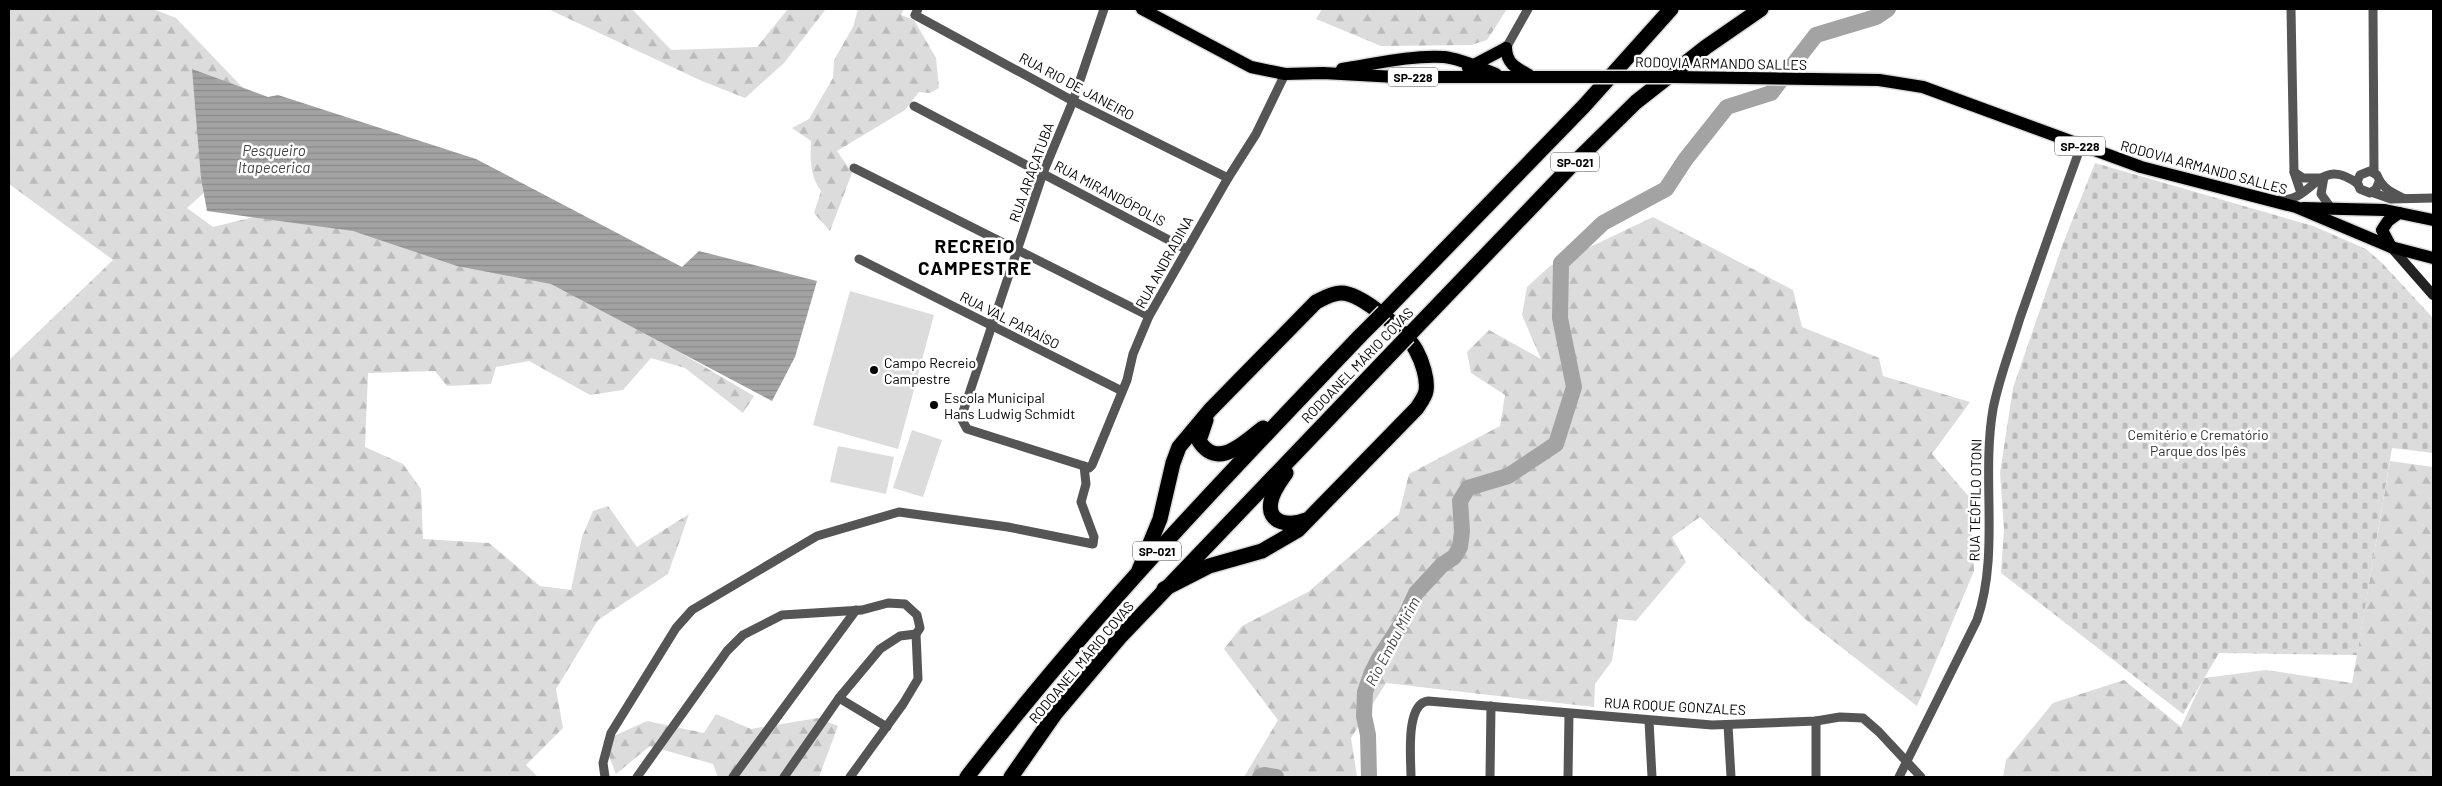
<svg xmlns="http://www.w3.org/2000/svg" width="2442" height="786" viewBox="0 0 2442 786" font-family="Barlow,sans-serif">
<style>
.forest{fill:url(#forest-firs)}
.cemetery{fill:url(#cemetery-stones)}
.pitch{fill:#dcdcdc}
.water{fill:url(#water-rules)}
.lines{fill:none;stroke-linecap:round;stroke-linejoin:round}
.river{stroke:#a3a3a3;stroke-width:16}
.primary-casing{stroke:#dbdbdb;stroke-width:15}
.highway-casing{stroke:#dbdbdb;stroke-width:18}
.street{stroke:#555;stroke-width:9}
.secondary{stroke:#222;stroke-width:10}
.primary{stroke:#000;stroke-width:12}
.highway{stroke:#000;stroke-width:15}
.primary-bridge-casing{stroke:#dbdbdb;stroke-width:15;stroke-linecap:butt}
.highway-bridge-casing{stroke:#dbdbdb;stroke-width:18;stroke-linecap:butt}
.primary-bridge{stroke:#000;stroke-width:12}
.highway-bridge{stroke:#000;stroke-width:15}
.poi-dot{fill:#000;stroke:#fff;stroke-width:2}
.labels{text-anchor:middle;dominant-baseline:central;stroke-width:5;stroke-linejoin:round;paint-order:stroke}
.shield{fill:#fff;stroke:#4c4c4c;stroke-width:1}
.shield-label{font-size:12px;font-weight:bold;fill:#000}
.street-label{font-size:14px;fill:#000;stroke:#fff}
.poi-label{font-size:14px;fill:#000;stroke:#fff;text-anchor:start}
.park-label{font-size:14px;fill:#333;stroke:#fff}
.water-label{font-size:15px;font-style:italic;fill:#444;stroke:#fff}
.district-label{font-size:19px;font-weight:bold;letter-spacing:1px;fill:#000;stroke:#fff}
</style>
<defs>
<pattern id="forest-firs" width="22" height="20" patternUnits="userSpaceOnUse" patternTransform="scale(1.25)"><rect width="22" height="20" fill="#dcdcdc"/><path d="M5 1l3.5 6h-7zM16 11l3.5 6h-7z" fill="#bbb"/></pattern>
<pattern id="cemetery-stones" width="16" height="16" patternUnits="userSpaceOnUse" patternTransform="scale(1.25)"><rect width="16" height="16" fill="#dcdcdc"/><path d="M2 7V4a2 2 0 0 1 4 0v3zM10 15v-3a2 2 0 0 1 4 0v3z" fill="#bbb"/></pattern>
<pattern id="water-rules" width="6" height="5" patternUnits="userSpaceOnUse" patternTransform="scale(1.25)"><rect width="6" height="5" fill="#a3a3a3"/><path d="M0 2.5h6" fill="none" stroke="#8b8b8b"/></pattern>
</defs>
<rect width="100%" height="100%" fill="#fff"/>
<g class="forest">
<path d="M 9,9 L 153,9 L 176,18 L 244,89 L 217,181 L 187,208 L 213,227 L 294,207 L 467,254 L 616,307 L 645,332 L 754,396 L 743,413 L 685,368 L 651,358 L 623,390 L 590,395 L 529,361 L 496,367 L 491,384 L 447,386 L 435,371 L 368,373 L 365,447 L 403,464 L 421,489 L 423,539 L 489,543 L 540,586 L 571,590 L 582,537 L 593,511 L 608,506 L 637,547 L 689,514 L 668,574 L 598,620 L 556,689 L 563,728 L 526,765 L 538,777 L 9,777 L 9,360 L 113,260 L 9,184 Z"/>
<path d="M 548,9 L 632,9 L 671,50 L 757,47 L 788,9 L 826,9 L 784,63 L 745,98 L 702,81 Z"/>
<path d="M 858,9 L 904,9 L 901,15 L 914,20 L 936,58 L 939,88 L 930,93 L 919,92 L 905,110 L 837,151 L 852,173 L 830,231 L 814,213 L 821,191 C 810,176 810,160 811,141 L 792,128 L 809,119 L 833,78 L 834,60 L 853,27 Z"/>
<path d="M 1322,9 L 1507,9 L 1487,40 L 1471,45 L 1381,46 L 1316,19 Z"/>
<path d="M 1653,217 L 1793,290 L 1802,327 L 1879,358 L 1883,376 L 1970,402 L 1932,454 L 1970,498 L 1974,571 L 1917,706 L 1805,619 L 1700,517 L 1672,537 L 1686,562 L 1636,621 L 1618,619 L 1612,661 L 1595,684 L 1594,707 L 1386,683 L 1351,738 L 1357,777 L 1244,777 L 1278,720 L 1224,649 L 1242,626 L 1308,592 L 1399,514 L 1409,474 L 1500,426 L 1505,395 L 1471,373 L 1467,352 L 1489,330 L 1541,359 L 1522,315 L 1527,287 L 1550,266 Z"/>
<path d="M 2390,461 L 2433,467 L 2433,777 L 2003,777 L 2006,760 L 2053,703 L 2124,680 L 2181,727 L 2204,678 L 2266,670 L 2352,683 Z"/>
<path d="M 716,714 L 751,729 L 818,718 L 838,726 L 819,777 L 718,777 L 713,764 L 650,746 L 616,774 L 603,741 L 647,721 L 704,733 Z"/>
</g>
<path class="cemetery" d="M 2095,163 L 2313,226 L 2366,249 L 2382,263 L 2433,318 L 2433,453 L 2392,448 L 2357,655 L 2219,653 L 2183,714 L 2001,573 L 2004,529 L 2000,473 L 2013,388 L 2062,246 Z"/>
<g class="pitch">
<path d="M 850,291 L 934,315 L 898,449 L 813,425 Z"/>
<path d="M 912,430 L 942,440 L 923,497 L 893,488 Z"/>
<path d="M 838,446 L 894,457 L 886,494 L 830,482 Z"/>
</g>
<path class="water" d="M 192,69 L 268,97 L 278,95 L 476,159 L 682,267 L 699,251 L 817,281 L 795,357 L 772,401 L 551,284 L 457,266 L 353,231 L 207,211 L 201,178 Z"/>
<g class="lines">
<g class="river">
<path d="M 1260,777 L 1264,775 L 1276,777"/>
<path d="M 1369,777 L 1368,735 L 1364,716 L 1365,692 L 1371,675 L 1378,660 L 1403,621 L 1416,593 L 1442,565 L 1454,557 L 1460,547 L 1462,531 L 1460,501 L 1468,488 L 1508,476 L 1556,444 L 1574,387 L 1560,318 L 1561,263 L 1603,223 L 1666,189 L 1685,160 L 1727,107 L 1771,93 L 1816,35 L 1876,17 L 1888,9"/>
</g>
<g class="primary-casing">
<g id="primary">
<path d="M 1142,9 L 1251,67 L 1285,74 L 1323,73 L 1396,77 L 1556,77"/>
<path d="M 1506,48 C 1507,64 1516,68 1529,75"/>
<path d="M 1468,68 L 1506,48"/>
<path d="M 1342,69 C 1375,64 1410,55 1444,57 C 1462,59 1480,68 1496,74"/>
<path d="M 1673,77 L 1879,80 L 1923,87 L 2141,167 L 2296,207 L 2391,247 L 2433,258"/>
<path d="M 2303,208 L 2385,210 L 2433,220"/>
<path d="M 2391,247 L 2382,230 L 2388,221 L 2399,213"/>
</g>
</g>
<g class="highway-casing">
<g id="highway">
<path d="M 1384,312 L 1584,106 L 1671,9"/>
<path d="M 1408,336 L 1572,165 L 1636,102 L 1706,47 L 1761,9"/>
<path d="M 1206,420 L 1199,441 C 1218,470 1243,443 1263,428"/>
<path d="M 1286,473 C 1280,482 1273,490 1271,501 C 1266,525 1291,526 1306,520"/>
<path d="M 1139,570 L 1160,519 L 1173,463 L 1179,447 L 1210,410 L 1316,302 C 1324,298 1332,293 1341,293 C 1362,293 1406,332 1416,350 C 1422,361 1428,379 1426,391 C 1425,397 1420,403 1417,408 L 1298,530 L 1262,551 L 1209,566 L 1164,589"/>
<path d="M 967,777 C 1088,620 1223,479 1361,335"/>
<path d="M 1011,777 L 1055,714 L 1121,636 L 1385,360"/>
</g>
</g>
<g class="street">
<path d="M 918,9 L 915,15 L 1073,101 L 1228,178"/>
<path d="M 1104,9 L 1073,101 L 1043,173 L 961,418 L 967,429 L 1084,466 L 1089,468 L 1092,465 L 1127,380 L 1133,354 L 1149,316 L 1228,178 L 1256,134 L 1285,74"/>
<path d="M 2291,9 L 2294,172 L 2301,193"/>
<path d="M 2373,9 L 2374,173"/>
<path d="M 1506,48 L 1528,9"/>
<path d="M 914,106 L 1186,249"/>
<path d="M 854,168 L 1149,316"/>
<path d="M 2294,172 L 2303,178 L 2322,178"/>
<path d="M 2324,177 L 2321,194 L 2331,208"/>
<path d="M 2379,182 L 2376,189 L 2370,193 L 2360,189 L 2357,182 L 2360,175 L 2370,171 L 2377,175 C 2382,188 2391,192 2403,198"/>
<path d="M 2371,192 L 2391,199 L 2433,198"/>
<path d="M 2280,200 C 2315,201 2318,154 2358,184"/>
<path d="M 859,259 L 1122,391"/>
<path d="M 839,698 L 887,727"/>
<path d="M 1649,721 L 1652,777"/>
<path d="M 1728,725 L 1731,777"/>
<path d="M 605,777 L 603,763 L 611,733 L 676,628 L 692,610 L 817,536 L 899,512 L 1008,527 L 1093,544 L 1094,537 L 1081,502 L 1086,484 L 1084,466"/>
<path d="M 637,777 L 727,651 L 743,635 L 782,615 L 862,610 L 888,603 L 905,604 L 917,615 L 920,628 L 916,634 L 918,679 L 903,704 L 850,777"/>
<path d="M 733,777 L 856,610"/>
<path d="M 784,777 L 839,698 L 880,649 L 900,636 L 916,634"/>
<path d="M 1411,777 C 1411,759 1405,704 1428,701 L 1712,725 L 1816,721 L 1840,717 L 1863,718 L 1879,732 L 1921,777"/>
<path d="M 1490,777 L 1491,706"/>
<path d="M 1568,777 L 1569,714"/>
<path d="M 1816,777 L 1816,721"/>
<path d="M 1899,777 L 1977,620 C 2000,553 1981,479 1993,409 C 1999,378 2011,348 2020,318 C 2040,261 2060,203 2081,146"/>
</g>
<path class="secondary" d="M 2391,247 L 2433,295"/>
<use href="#primary" class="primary"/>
<use href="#highway" class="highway"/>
<g class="primary-bridge-casing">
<path id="primary-bridge" d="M 1556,77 L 1673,77"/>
</g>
<g class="highway-bridge-casing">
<g id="highway-bridge">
<path d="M 1361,335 L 1384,312"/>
<path d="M 1385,360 L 1408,336"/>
</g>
</g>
<use href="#primary-bridge" class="primary-bridge"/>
<use href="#highway-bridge" class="highway-bridge"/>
</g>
<g class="poi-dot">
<circle cx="874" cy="370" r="5"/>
<circle cx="934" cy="405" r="5"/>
</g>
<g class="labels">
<g class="shield">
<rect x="1388" y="67.5" width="50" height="19" rx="4"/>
<rect x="2055" y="136.5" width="50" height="19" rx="4"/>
<rect x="1551" y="152.5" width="48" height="19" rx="4"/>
<rect x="1133" y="541.5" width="48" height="19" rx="4"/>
</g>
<g class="shield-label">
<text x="1413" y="77">SP-228</text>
<text x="2080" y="146">SP-228</text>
<text x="1575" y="162">SP-021</text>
<text x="1157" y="551">SP-021</text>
</g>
<g class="street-label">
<text transform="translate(1721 63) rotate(1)">RODOVIA ARMANDO SALLES</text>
<text transform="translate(1077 86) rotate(28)">RUA RIO DE JANEIRO</text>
<text transform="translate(2204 167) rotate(15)">RODOVIA ARMANDO SALLES</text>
<text transform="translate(1031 172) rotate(-70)">RUA ARAÇATUBA</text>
<text transform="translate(1110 193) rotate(28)">RUA MIRANDÓPOLIS</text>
<text transform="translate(1164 262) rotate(-61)">RUA ANDRADINA</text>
<text transform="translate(1010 320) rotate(27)">RUA VAL PARAÍSO</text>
<text transform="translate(1357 365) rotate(-46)">RODOANEL MÁRIO COVAS</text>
<text transform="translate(1975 500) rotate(-89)">RUA TEÓFILO OTONI</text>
<text transform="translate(1081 662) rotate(-50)">RODOANEL MÁRIO COVAS</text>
<text transform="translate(1675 706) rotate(3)">RUA ROQUE GONZALES</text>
</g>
<g class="poi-label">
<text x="884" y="362">Campo Recreio<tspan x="884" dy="16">Campestre</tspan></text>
<text x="944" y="397">Escola Municipal<tspan x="944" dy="16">Hans Ludwig Schmidt</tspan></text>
</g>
<g class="park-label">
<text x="2198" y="434">Cemitério e Crematório<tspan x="2198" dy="16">Parque dos Ipês</tspan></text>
</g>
<g class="water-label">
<text x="274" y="150">Pesqueiro<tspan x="274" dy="17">Itapecerica</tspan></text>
<text transform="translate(1392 641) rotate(-62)">Rio Embu Mirim</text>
</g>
<g class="district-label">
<text x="975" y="245">RECREIO<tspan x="975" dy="22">CAMPESTRE</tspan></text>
</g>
</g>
<rect width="2442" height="786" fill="none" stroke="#000000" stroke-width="20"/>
</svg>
